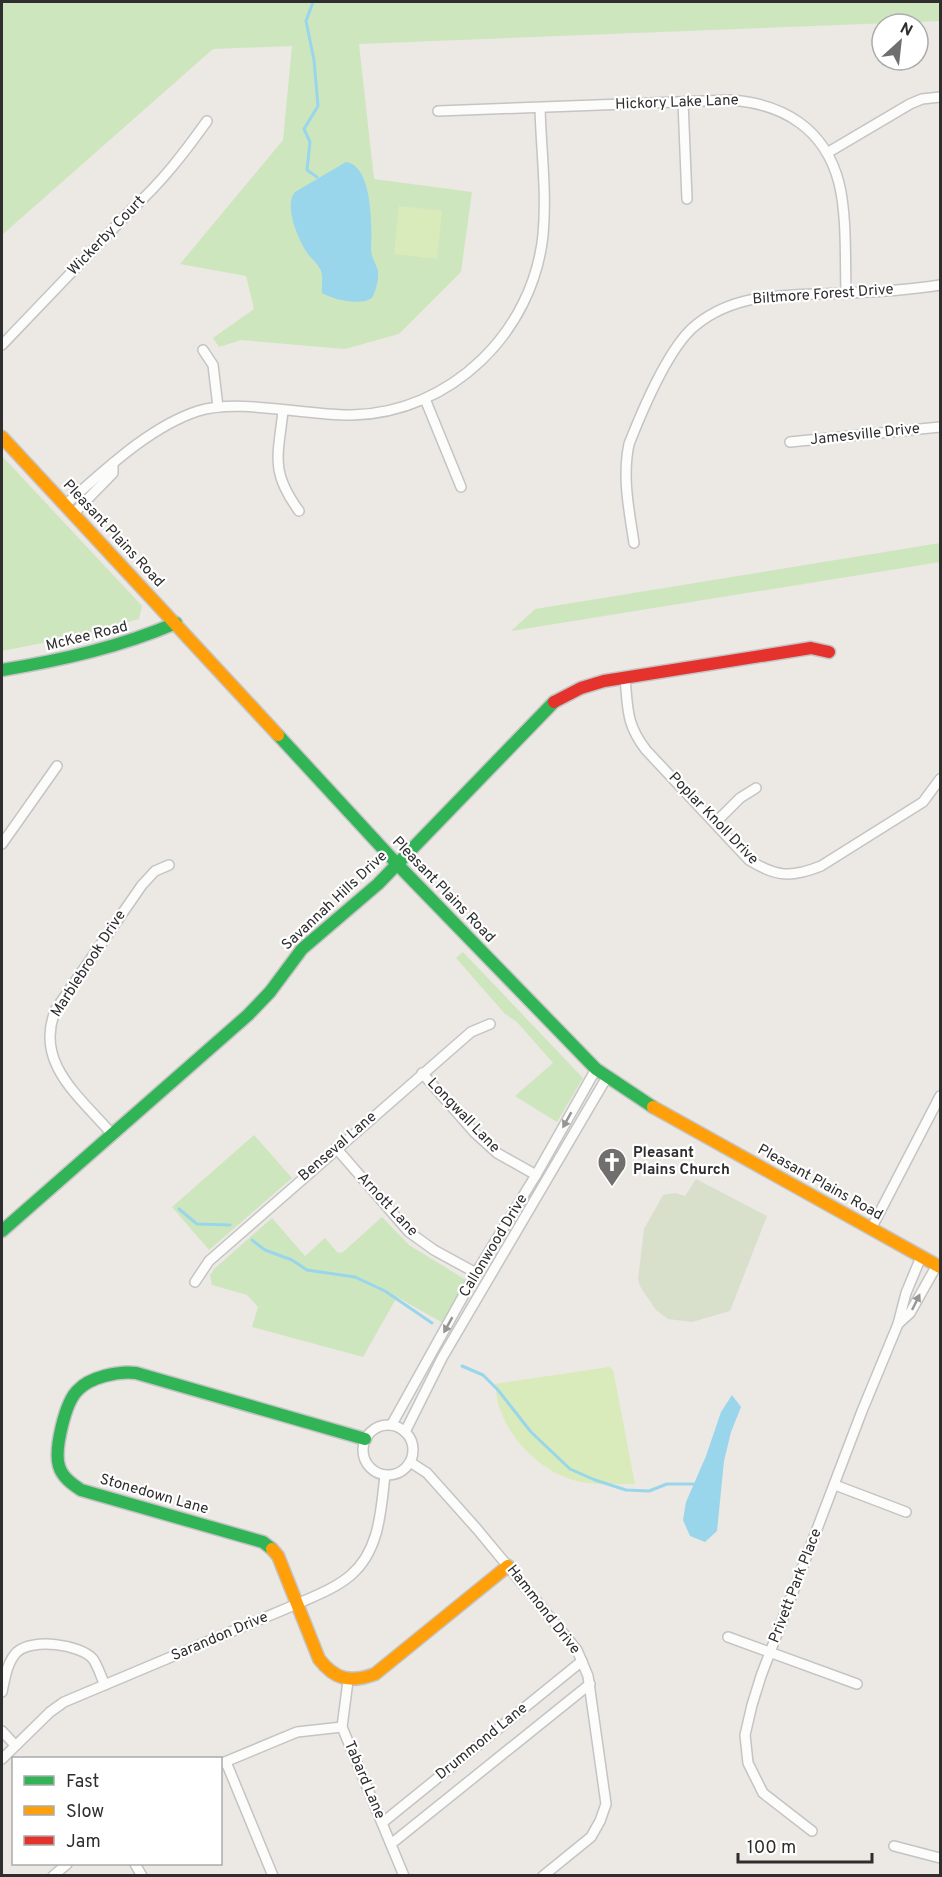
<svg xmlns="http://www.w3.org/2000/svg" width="942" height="1877" viewBox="0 0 942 1877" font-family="Overpass,sans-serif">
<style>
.green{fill:#cee6be}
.cemetery{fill:#d8e0cc}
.pitch{fill:#d9eabb}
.water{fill:#99d6ec}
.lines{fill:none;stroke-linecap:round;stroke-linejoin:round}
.stream{stroke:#99d6ec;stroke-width:3}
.street-casing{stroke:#c5c4c5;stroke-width:12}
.fast-casing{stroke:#c5c4c5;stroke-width:15}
.slow-casing{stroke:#c5c4c5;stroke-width:15}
.jam-casing{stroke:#c5c4c5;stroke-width:15}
.street{stroke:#fcfcfb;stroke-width:9}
.fast{stroke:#30b455;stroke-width:12}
.slow{stroke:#ff9f0a;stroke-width:12}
.jam{stroke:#e5322d;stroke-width:12}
.oneway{fill:#959594}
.labels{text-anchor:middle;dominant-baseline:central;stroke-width:4.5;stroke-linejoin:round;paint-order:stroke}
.street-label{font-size:15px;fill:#2e2e2e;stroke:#fff}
.poi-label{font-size:15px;font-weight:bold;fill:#2e2e2e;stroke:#fff;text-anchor:start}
</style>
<rect width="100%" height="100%" fill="#ece8e4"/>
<g class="green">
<path d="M 2,2 L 940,2 L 940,21 L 359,44 L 374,179 L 472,192 L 461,272 L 399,334 L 345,349 L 241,340 L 219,347 L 213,338 L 254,309 L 246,276 L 180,264 L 283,140 L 292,46 L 213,49 L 2,235 Z"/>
<path d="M 2,456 L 142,606 L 139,619 L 73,637 L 2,651 Z"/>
<path d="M 940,543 L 940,562 L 511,631 L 535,609 Z"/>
<path d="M 463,952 L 583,1078 L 557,1122 L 515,1096 L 553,1063 L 517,1022 L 505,1014 L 456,958 Z"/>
<path d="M 254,1135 L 292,1178 L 209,1250 L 172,1207 Z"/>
<path d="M 382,1217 L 409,1245 L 466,1280 L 443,1323 L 397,1297 L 363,1357 L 252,1327 L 258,1307 L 247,1295 L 212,1285 L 210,1275 L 214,1269 L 272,1218 L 305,1256 L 325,1238 L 338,1253 L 343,1252 Z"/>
</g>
<path class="cemetery" d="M 696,1179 L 767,1216 L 730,1311 L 692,1322 L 668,1319 L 656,1310 L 641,1288 L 638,1280 L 644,1229 L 663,1195 L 675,1193 L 685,1196 Z"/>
<g class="pitch">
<path d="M 399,206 L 442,211 L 437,259 L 394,254 Z"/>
<path d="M 609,1367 L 613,1370 L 635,1484 C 620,1484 603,1485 588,1483 C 549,1478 515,1447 501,1412 C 497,1404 497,1393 495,1384 Z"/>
</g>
<g class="water">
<path d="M 346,162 C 373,165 372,229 371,249 C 371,257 376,263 378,271 C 379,279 376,291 372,298 C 361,306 334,300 322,293 C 321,285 324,277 320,269 C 318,264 312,259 308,254 C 299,242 283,205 295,192 Z"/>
<path d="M 732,1395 L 741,1407 L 731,1432 L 724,1461 L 717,1531 L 705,1542 L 690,1536 L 683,1520 L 686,1502 L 706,1456 L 721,1412 Z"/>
</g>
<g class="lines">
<g class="stream">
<path d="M 313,2 L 306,21 L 314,60 L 318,106 L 304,129 L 310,142 L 307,170 L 317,177"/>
<path d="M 179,1209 L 197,1224 L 230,1225"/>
<path d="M 252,1240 L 265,1250 L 292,1260 L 307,1270 L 355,1277 L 385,1291 L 432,1323"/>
<path d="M 462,1366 L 483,1375 L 498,1390 L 531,1432 L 570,1469 L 595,1480 L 626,1490 L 649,1491 L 667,1484 L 693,1484"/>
</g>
<g class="street-casing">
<g id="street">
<path d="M 683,102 L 687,199"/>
<path d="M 438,111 L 731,100 C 784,104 825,129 839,183 C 847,215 845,260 846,293"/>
<path d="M 827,153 L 910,104 L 922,99 L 940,97"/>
<path d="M 2,345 L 133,208 C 162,182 184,153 207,121"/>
<path d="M 203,350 L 213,365 L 218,407"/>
<path d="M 425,399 L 461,487"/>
<path d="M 283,411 C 278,457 270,471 299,511"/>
<path d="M 790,442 L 940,427"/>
<path d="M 65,505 C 104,471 149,427 198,411 C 240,398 306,416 352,415 C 451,413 533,332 543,235 C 547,193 541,149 540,108"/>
<path d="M 73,514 L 113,473 L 113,463"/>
<path d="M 634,543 C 629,510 622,477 629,444 C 642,411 669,346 696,325 C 739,290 793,296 845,293 C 877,292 909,290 940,285"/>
<path d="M 625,678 C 628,709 626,724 646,750 L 749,860 C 776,877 791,878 821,866 L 923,802 L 940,779"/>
<path d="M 715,823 L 740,798 L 756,788"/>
<path d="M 2,844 L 57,766"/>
<path d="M 422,1073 L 475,1133 L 497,1153 L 536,1175"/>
<path d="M 111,1133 C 80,1097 33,1062 56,1009 L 142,885 L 155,871 L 169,865"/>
<path d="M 336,1148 L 409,1232 L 434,1250 L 476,1273"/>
<path d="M 871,1229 L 940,1096"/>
<path d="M 921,1257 L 906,1293 L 898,1324 L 910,1313 L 937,1265"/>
<path d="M 195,1282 L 209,1261 L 471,1032 L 490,1024"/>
<path d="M 392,1424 L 476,1273 L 536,1175 L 596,1069"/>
<circle cx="388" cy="1450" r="25"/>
<path d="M 405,1432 L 442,1358 L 607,1077"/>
<path d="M 410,1462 L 427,1473 L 477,1529 L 577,1650 L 588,1676 L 606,1804 L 600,1821 L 591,1837 L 543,1876"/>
<path d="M 835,1485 L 906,1512"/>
<path d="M 728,1637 L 857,1684"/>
<path d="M 348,1681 L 342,1727 L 404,1876"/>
<path d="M 2,1692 C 5,1678 7,1662 17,1652 C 32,1638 80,1644 93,1659 C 98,1666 101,1677 105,1685"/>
<path d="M 2,1731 L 15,1745"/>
<path d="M 2,1759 L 50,1712 L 64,1702 L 297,1604 C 315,1596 336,1588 351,1575 C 380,1550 381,1509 385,1475"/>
<path d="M 226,1762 L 273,1876"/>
<path d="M 220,1764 L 297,1732 L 342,1727"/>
<path d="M 382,1823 L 582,1661"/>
<path d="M 812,1831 L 763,1793 L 748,1763 L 745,1735 L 752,1705 L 761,1676 L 862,1411 L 898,1324"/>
<path d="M 391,1844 L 590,1684"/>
<path d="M 894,1846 L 940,1858"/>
<path d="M 135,1864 L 142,1876"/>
<path d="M 53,1876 L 67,1864"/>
</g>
</g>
<g class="fast-casing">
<g id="fast">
<path d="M 2,670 C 62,660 120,647 176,623"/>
<path d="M 278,735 L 397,864 L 596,1069 L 653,1107"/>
<path d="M 2,1231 L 248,1015 L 270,992 L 302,949 L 378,884 L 554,702"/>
<path d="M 272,1549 L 263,1542 L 81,1490 C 72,1484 62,1477 59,1466 C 54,1450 65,1402 78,1390 C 90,1377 118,1371 136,1373 L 365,1439"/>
</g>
</g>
<g class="slow-casing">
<g id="slow">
<path d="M 2,437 L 278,735"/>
<path d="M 653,1107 L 940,1267"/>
<path d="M 272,1549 L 278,1556 L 319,1659 C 335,1680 351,1683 375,1674 L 508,1566"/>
</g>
</g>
<g class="jam-casing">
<path id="jam" d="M 554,702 L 581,688 L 604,681 L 811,648 L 829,652"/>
</g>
<use href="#street" class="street"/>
<use href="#fast" class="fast"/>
<use href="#slow" class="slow"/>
<use href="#jam" class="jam"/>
</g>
<defs><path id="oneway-solid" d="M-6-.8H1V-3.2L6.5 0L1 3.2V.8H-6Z" transform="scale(1.5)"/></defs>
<g class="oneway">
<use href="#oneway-solid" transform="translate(567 1120) rotate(119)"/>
<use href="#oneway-solid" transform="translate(916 1302) rotate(-64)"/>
<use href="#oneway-solid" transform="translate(448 1325) rotate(119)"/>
</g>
<defs>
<g id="church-pin" transform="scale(1.5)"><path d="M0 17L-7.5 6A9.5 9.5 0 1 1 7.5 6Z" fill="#706f6e" stroke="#fff"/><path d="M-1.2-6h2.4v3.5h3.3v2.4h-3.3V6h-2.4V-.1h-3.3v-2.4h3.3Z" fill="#fff"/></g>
</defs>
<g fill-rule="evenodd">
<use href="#church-pin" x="612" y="1162"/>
</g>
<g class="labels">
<g class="street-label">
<text transform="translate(677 103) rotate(-2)">Hickory Lake Lane</text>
<text transform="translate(107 236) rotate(-46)">Wickerby Court</text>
<text transform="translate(823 295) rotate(-4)">Biltmore Forest Drive</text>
<text transform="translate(865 435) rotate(-6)">Jamesville Drive</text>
<text transform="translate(113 534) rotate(47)">Pleasant Plains Road</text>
<text transform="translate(87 637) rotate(-14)">McKee Road</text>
<text transform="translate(713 819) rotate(46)">Poplar Knoll Drive</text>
<text transform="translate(443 890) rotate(46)">Pleasant Plains Road</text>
<text transform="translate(335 901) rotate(-43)">Savannah Hills Drive</text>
<text transform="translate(89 964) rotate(-57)">Marblebrook Drive</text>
<text transform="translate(463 1116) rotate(46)">Longwall Lane</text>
<text transform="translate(338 1147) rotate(-41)">Benseval Lane</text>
<text transform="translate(820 1183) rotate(29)">Pleasant Plains Road</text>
<text transform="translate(387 1205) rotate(47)">Arnott Lane</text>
<text transform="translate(494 1246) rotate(-59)">Callonwood Drive</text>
<text transform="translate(154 1495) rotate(16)">Stonedown Lane</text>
<text transform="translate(796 1586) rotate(-69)">Privett Park Place</text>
<text transform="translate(543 1610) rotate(52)">Hammond Drive</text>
<text transform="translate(220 1637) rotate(-23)">Sarandon Drive</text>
<text transform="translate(482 1742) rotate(-39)">Drummond Lane</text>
<text transform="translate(364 1780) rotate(67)">Tabard Lane</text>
</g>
<g class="poi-label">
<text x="633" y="1153">Pleasant<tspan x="633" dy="17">Plains Church</tspan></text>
</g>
</g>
<rect width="942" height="1877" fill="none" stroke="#2e2e2e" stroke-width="6"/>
<rect x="12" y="1757" width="210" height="108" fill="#ffffff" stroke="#ababab" stroke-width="1.5"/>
<rect x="24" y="1776" width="30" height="9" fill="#30b455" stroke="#ababab" stroke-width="1.5"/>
<text x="66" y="1787" font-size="18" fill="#2e2e2e">Fast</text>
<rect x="24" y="1806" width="30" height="9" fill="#ff9f0a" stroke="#ababab" stroke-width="1.5"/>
<text x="66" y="1817" font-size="18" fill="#2e2e2e">Slow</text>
<rect x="24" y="1836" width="30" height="9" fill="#e5322d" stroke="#ababab" stroke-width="1.5"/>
<text x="66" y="1847" font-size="18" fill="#2e2e2e">Jam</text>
<g transform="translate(900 42) rotate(27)"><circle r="28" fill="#ffffff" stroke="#ababab" stroke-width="1.5"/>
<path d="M0-4.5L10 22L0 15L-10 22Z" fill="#706f6e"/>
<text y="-9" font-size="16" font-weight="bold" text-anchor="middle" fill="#2e2e2e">N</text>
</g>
<path d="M738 1853v9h134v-9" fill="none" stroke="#2e2e2e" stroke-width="3"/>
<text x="747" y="1853" font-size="18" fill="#2e2e2e" stroke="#ffffff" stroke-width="4.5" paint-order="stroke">100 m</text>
</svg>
